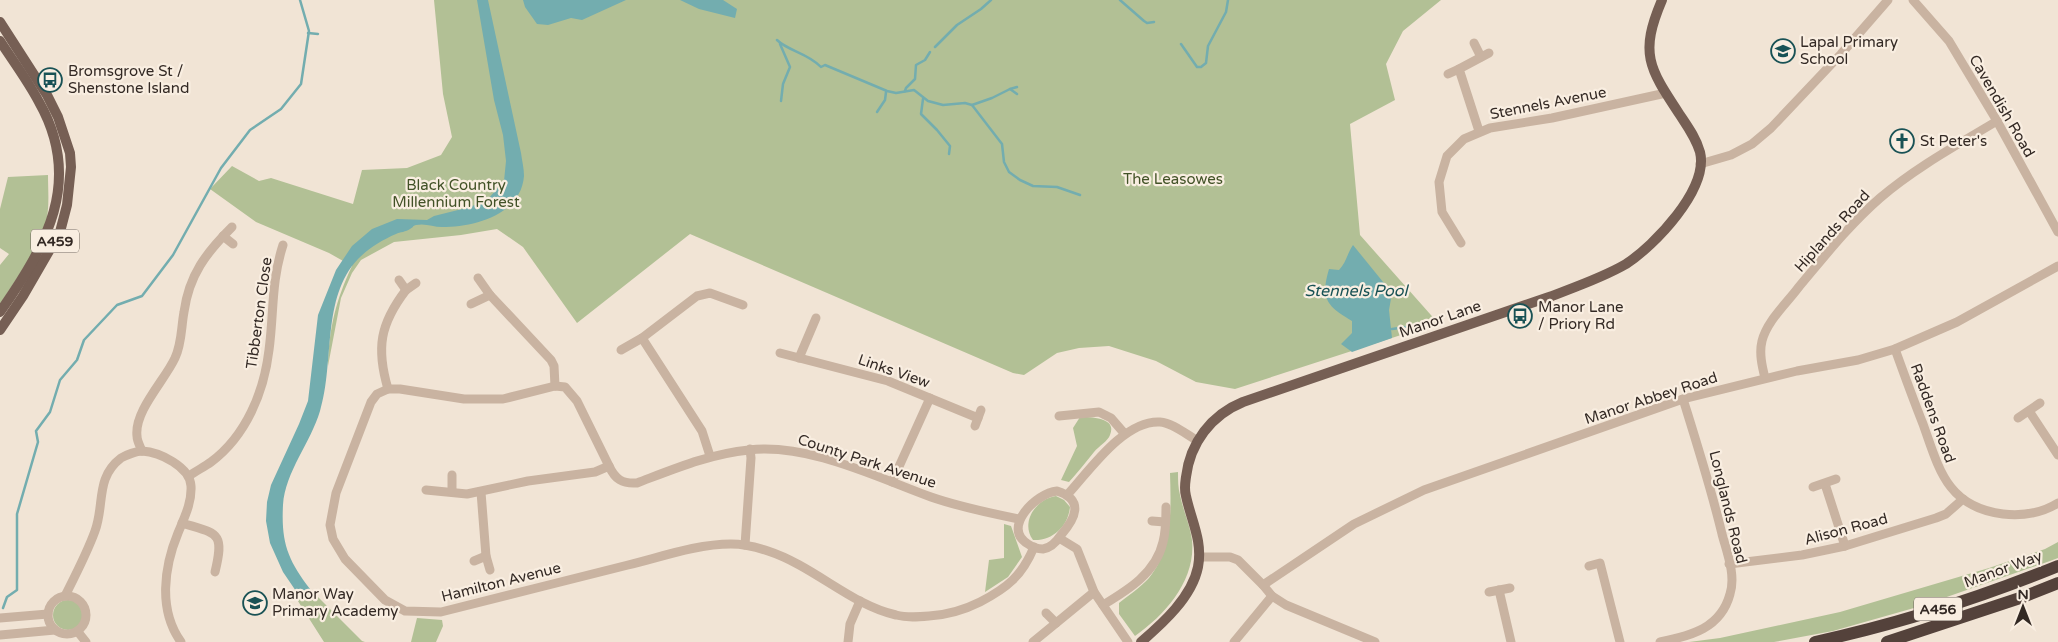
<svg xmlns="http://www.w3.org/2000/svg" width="2058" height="642" viewBox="0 0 2058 642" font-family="'Varela Round',sans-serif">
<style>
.green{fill:#b2c095}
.water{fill:#73adaf}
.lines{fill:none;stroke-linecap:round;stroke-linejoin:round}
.stream{stroke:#73adaf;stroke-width:2.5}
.minor{stroke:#c9b3a1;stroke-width:9}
.major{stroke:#765f54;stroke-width:10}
.highway{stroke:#54423b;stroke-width:12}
.labels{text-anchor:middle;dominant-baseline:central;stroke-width:4.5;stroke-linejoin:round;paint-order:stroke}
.shield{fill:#f9eee1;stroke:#6e645d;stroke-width:1}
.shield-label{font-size:14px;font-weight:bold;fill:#332924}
.poi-label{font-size:15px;fill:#332924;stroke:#f9eee1;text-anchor:start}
.street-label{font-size:15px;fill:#332924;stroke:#f9eee1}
.park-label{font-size:15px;fill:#425227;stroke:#f9eee1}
.water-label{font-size:16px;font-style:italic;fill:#195255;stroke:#f9eee1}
</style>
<rect width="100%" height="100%" fill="#f1e4d5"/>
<g class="green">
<path d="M 434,0 L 1441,0 L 1403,31 L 1386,64 L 1395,100 L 1350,124 L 1360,235 L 1438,323 L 1235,389 L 1196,382 L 1156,361 L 1109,346 L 1079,348 L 1057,353 L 1024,375 L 1013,373 L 690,234 L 577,323 L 523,247 L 497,229 L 461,235 L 394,242 L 361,260 L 352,273 L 341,298 L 328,366 C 329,328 336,300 352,266 L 329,253 L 256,222 L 210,189 L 232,166 L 259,181 L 271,178 L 353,204 L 362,170 L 407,168 L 441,155 L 452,137 L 443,94 Z"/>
<path d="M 48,175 C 48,191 50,210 45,226 C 35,254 16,279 0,304 L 0,265 L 9,254 L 0,248 L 0,209 L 8,177 Z"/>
<path d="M 1080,417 C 1089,417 1118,417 1110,435 C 1108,441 1099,446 1094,452 C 1086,462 1078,472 1069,482 L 1061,480 L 1077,446 L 1073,428 Z"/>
<path d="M 1178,472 C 1178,480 1178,488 1180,495 C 1183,510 1190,525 1192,540 C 1196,580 1166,614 1135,636 L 1119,614 L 1119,603 C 1129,595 1141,587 1149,578 C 1173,549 1171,508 1170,473 Z"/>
<path d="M 1056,496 L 1064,500 L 1070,507 C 1068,527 1052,541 1033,540 C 1020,522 1036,499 1056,496 Z"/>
<path d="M 1004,524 L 1011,526 L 1022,557 L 1008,577 L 985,592 L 989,560 L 1004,558 Z"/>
<path d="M 2058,542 L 2058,558 L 2050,561 L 1921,606 L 1833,631 L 1774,642 L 1689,642 L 1720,638 L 1840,612 L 1989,568 L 2045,549 Z"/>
<path d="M 310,589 L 362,641 L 365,642 L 324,642 L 296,598 L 305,594 Z"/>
<circle cx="68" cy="615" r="15"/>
<path d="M 417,618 L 442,620 L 443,626 L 436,642 L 411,642 Z"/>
</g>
<g class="water">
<path d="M 477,0 L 488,0 L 521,153 C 522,161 524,168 524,176 C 521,215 474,227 442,227 C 433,227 426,223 416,225 C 411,227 415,226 410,229 C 406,232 400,232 396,234 C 382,240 369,248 358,259 C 321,298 335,363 320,411 C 311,442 285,472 283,505 C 281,543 288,560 310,589 L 300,597 L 283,572 L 270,543 L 266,521 L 267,502 L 271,485 L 299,424 L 308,401 L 318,315 L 336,270 L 352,246 L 372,229 L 397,219 L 427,220 L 434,216 L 470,207 L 488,199 L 504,181 L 506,161 L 503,135 L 494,100 Z"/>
<path d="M 523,0 L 626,0 L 582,20 L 571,18 L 548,25 L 537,24 L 525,7 Z"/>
<path d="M 680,0 L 723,0 L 737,9 L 735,18 L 699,9 Z"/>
<path d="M 1353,245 L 1392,293 L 1389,310 L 1392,338 L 1352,352 L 1341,344 L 1352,333 L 1352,321 C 1327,306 1320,299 1329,269 L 1339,270 C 1346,263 1347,254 1353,245 Z"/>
</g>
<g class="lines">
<g class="stream">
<path d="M 1120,0 L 1144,21 L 1147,23 L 1154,22"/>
<path d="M 308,33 L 318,34"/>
<path d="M 777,40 C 788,51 808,53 821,67 L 825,65 L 887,91 L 896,93 L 914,90 L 928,101 L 943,105 L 965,103 L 972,105 L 1002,144 L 1004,162 L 1009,172 L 1020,180 L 1033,186 L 1057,187 L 1080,195"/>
<path d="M 780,44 L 790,67 L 783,84 L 781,101"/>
<path d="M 1181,44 L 1197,67 L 1201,67 L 1206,63 L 1208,46 L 1226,12 L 1228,0"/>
<path d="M 935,47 L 957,25 L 981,9 L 991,0"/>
<path d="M 1010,89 L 1017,87"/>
<path d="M 905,91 L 906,88 L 915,79 L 916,65 L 925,60 L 930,52"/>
<path d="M 923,99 L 921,114 L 937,130 L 950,146 L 949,154"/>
<path d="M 972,105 L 992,98 L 1010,89 L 1017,94"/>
<path d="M 877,112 L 885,100 L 886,92"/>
<path d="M 1392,329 L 1429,324"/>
<path d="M 3,608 L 7,597 L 17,590 L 17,514 L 38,442 L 36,431 L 50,412 L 60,380 L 77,360 L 84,340 L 117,305 L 142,296 L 173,255 L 221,168 L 250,130 L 281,109 L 301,84 L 309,31 L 300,0"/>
</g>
<g class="minor">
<path d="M 1913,0 L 1949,41 L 1997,121 L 2058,232"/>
<path d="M 1474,43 L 1481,57"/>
<path d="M 1448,74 L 1459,69"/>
<path d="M 1479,131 L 1459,69 L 1489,53"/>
<path d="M 1700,164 L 1731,155 L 1752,144 L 1771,128 L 1841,54 L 1888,0"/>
<path d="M 223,236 L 233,244"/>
<path d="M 1461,243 L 1442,212 L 1439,182 L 1447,156 L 1464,139 L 1490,128 L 1552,118 L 1666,93"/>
<path d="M 478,278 L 490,295 L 551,360 L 554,366 L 555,386"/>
<path d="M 399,280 L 406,290 L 416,283"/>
<path d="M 471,304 L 490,295"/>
<path d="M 642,338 L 702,431 L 710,456"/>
<path d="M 1895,349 C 1904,374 1913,399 1923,424 C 1939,469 1947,507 2003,514 C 2022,516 2042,513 2058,503"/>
<path d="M 621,350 L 642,338 L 697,296 L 710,293 L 743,305"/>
<path d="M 780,353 L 888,381 L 978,418"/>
<path d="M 799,358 L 816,318"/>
<path d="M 1765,378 C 1762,366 1759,353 1762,341 C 1767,321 1786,304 1798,288 C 1824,257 1849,225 1880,198 C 1915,168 1957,145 1997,121"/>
<path d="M 388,389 C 376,348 380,324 406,290"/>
<path d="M 2029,411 L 2058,455"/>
<path d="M 1059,416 L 1099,412 L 1111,418 L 1124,433"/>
<path d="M 2018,418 L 2040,403"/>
<path d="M 975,426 L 981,410"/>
<path d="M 142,451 C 140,446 137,441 137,436 C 134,411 165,380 175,358 C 182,343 181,328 184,312 C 189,275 206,253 232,227"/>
<path d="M 609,466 L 577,401 L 565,387 L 555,386 L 503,399 L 464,399 L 400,389 L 388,389 L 377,394 L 371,402 L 336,493 L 330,525 L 333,539 L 345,559 L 385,600 L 405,611 L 441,612 C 503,596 566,581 628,565 C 661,557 697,544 731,544 C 744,544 756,547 768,551 C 814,566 851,605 896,615 C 907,618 918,617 929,616 C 947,615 964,610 980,602 C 1007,588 1022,576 1034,547"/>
<path d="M 189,476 C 196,471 204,467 211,462 C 246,436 264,392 269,350 C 274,313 271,282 283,245"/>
<path d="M 892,482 L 930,398"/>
<path d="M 1825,484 L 1845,546"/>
<path d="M 1813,487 L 1836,479"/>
<path d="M 426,490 L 467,494 L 528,481 L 595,472 L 609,466 C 615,479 622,484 637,483 C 674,469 709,454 749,450 C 808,443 876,477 931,497 C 960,507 989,513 1019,519"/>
<path d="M 1057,491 C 1085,500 1075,519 1061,535 C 1057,541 1050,548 1043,549 C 1038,549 1032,547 1028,544 C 1001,528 1036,493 1057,491 Z"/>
<path d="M 452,492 L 452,475"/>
<path d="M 481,492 L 486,556 L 490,570"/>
<path d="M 1068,494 C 1090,470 1124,420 1160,422 C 1173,423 1187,435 1198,441"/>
<path d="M 1152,521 L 1165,522"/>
<path d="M 182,523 C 217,534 225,531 215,572"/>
<path d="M 1059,538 L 1077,549 L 1094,592 L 1128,642"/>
<path d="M 745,545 L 751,458 L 750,449"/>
<path d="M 1199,557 L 1230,557 L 1238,560 L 1263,585 L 1272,596 L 1286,605 L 1375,642"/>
<path d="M 474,561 L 486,556"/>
<path d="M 1729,564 L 1802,555 L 1845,546 L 1936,518 L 1946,514 L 1963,499"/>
<path d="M 1589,566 L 1600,563 L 1620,642"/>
<path d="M 1263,585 L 1354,524 L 1424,490 L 1683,399 L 1797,371 L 1858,360 L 1895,349 L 1957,322 L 2058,266"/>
<path d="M 1499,590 L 1511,642"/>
<path d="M 1489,592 L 1510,588"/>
<circle cx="67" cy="615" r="19"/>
<path d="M 65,596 C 76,574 87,553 95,531 C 105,504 95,478 121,458 C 126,455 137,451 142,451 C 160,452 190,467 191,486 C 192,503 184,518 178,533 C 164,567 158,610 181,642"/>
<path d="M 1103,605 C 1128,590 1156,573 1163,542 C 1166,531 1166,518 1166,507"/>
<path d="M 1046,613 L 1056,623"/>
<path d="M 0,618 L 48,614"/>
<path d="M 78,632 L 86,642"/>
<path d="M 0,635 L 55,630"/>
<path d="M 848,642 L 850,624 L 860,601"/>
<path d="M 1033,642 L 1094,592"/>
<path d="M 1234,642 L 1272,596"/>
<path d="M 1660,642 C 1691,636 1721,628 1730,594 C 1736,575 1727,553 1722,534 C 1711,488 1697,444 1683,399"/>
</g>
<g class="major">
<path d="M 0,22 L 47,95 L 58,117 L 70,153 L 71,167 L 67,205 L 60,232 L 23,296 L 0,330"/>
<path d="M 0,41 C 13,61 28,81 39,102 C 84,181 46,246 0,312"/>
<path d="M 1141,642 C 1163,623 1192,597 1198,567 C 1203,541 1191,520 1186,496 C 1184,489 1185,484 1186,477 C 1190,443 1211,415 1243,402 L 1549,297 C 1575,287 1602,278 1626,264 C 1654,246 1709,189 1700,152 C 1696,138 1688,127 1680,115 C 1649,68 1639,54 1662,0"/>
</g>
<g class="highway">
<path d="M 1815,642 C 1898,624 1979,598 2058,566"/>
<path d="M 1887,642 L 2023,597 L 2058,583"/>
</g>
</g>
<defs>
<g id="school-ring" transform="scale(1.25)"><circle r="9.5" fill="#f9eee1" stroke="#195255" stroke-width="1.5"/><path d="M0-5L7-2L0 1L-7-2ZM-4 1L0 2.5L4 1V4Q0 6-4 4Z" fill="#195255"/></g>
<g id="bus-ring" transform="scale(1.25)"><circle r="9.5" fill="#f9eee1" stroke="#195255" stroke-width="1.5"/><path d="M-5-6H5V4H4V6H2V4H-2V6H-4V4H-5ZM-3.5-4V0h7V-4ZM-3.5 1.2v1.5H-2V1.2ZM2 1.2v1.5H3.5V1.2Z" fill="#195255"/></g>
<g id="church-ring" transform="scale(1.25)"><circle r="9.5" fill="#f9eee1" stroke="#195255" stroke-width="1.5"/><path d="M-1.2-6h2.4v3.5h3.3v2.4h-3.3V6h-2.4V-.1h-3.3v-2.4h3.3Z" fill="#195255"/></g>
</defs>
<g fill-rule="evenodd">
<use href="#school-ring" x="1783" y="51"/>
<use href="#bus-ring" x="50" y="80"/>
<use href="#church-ring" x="1902" y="141"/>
<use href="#bus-ring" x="1520" y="316"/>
<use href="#school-ring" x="255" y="603"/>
</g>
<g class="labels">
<g class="shield">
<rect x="31" y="229.5" width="48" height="23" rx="4"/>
<rect x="1914" y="597.5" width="48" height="23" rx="4"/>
</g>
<g class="shield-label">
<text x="55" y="241">A459</text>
<text x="1938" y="609">A456</text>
</g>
<g class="poi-label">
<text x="1800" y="42">Lapal Primary<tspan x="1800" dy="17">School</tspan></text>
<text x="68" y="71">Bromsgrove St /<tspan x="68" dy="17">Shenstone Island</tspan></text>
<text x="1920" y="141">St Peter's</text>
<text x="1538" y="307">Manor Lane<tspan x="1538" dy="17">/ Priory Rd</tspan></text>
<text x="272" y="594">Manor Way<tspan x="272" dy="17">Primary Academy</tspan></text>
</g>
<g class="street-label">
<text transform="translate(1548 103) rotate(-11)">Stennels Avenue</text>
<text transform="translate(2002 106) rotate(60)">Cavendish Road</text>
<text transform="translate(1832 231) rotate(-48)">Hiplands Road</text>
<text transform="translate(259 313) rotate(-82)">Tibberton Close</text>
<text transform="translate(1440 319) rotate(-19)">Manor Lane</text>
<text transform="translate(894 371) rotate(19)">Links View</text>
<text transform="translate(1651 398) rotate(-18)">Manor Abbey Road</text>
<text transform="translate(1933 413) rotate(70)">Raddens Road</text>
<text transform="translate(867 461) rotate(18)">County Park Avenue</text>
<text transform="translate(1728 507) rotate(76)">Longlands Road</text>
<text transform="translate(1846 529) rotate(-15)">Alison Road</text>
<text transform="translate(2003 569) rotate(-20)">Manor Way</text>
<text transform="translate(501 582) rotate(-14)">Hamilton Avenue</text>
</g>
<g class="park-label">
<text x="1173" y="179">The Leasowes</text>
<text x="456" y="185">Black Country<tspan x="456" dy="17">Millennium Forest</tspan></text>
</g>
<g class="water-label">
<text x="1356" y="291">Stennels Pool</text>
</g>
</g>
<g transform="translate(2023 607)" stroke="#f9eee1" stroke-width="4" paint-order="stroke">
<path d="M0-4L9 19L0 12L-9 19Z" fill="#332924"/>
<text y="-8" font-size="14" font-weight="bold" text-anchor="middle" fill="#332924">N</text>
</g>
</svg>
